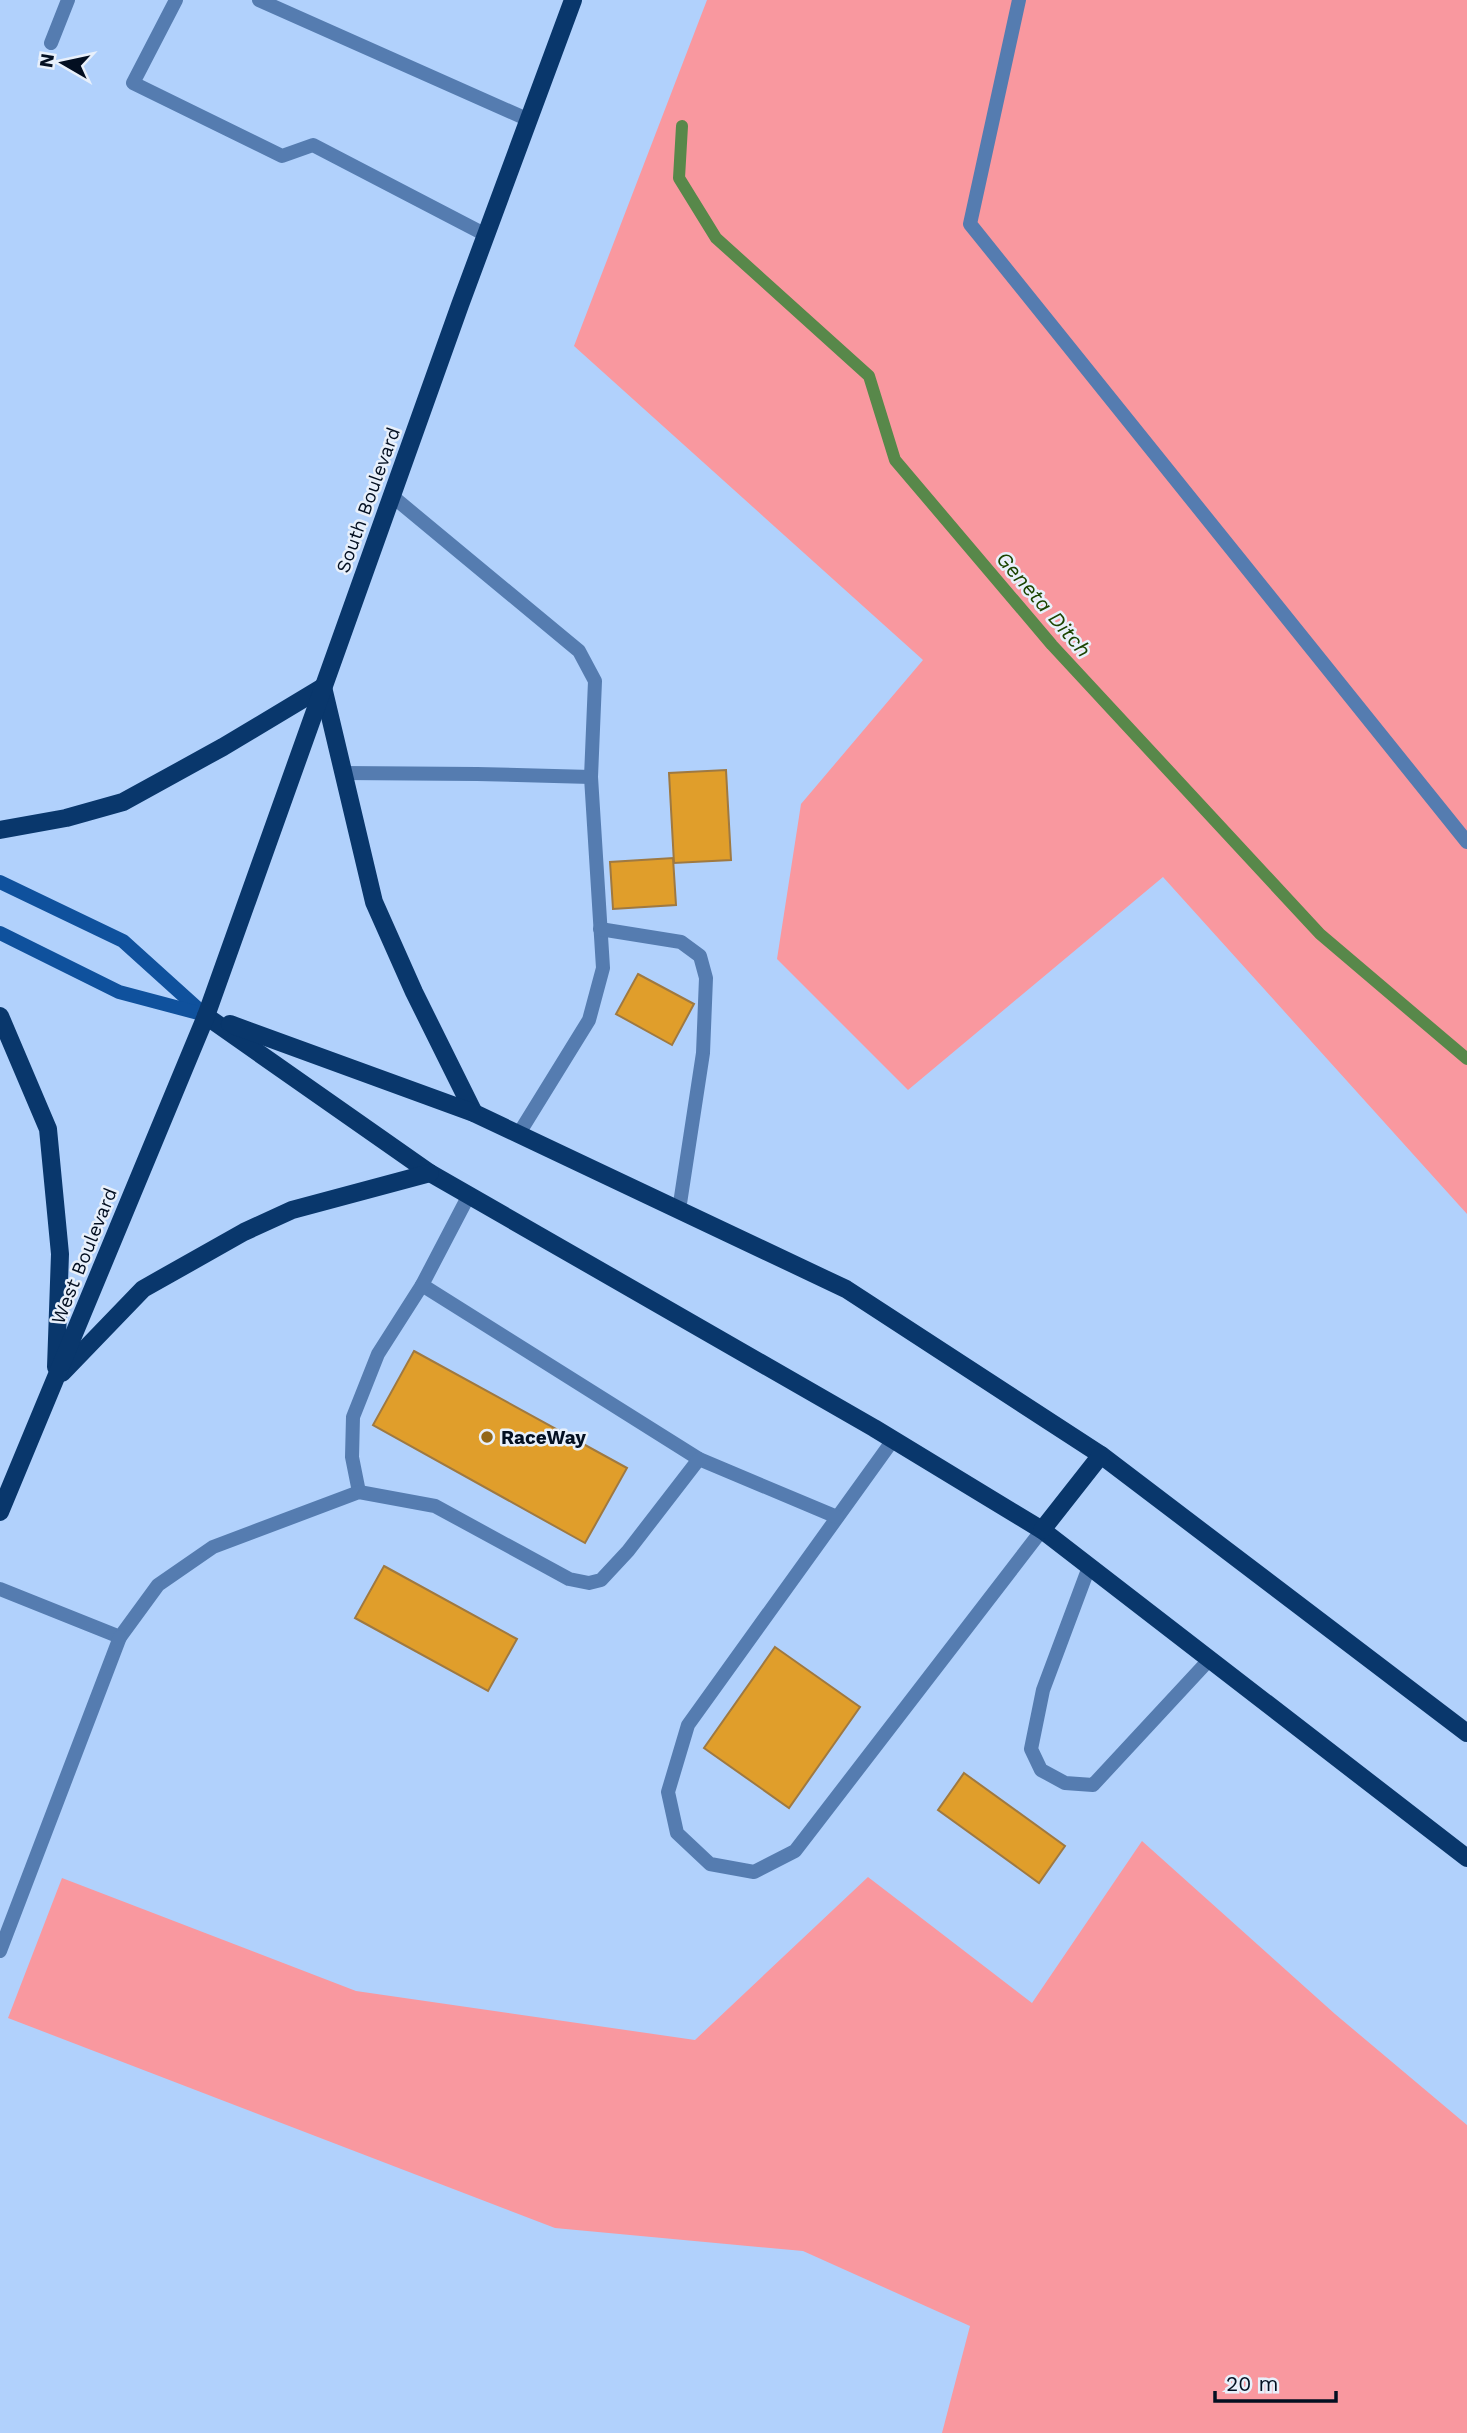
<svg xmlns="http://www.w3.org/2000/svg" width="1467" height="2433" viewBox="0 0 1467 2433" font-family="'Work Sans',sans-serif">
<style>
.green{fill:#f9989f}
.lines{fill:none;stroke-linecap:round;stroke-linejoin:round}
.stream{stroke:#58884a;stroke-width:12}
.building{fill:#e09e2b;stroke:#9f7941;stroke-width:2}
.lane{stroke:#557cb0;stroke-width:14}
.secondary{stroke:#0f519d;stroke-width:14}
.primary{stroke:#09376c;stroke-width:18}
.poi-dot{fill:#946714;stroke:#e8f0fb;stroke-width:2.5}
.labels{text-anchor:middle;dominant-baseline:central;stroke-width:5;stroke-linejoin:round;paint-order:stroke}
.street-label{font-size:19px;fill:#030f21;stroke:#e8f0fb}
.poi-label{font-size:19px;font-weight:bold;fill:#030f21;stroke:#e8f0fb;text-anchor:start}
.water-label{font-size:21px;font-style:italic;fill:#1c4400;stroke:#e8f0fb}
</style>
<rect width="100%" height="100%" fill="#b1d1fc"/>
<g class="green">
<path d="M 707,0 L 1467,0 L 1467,1214 L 1163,877 L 908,1090 L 777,959 L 801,804 L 923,660 L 574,346 Z"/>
<path d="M 1142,1841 L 1335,2014 L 1467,2125 L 1467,2433 L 942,2433 L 970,2326 L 803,2251 L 555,2228 L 8,2018 L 62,1878 L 356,1991 L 695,2040 L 868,1877 L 1032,2003 Z"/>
</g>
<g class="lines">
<path class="stream" d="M 682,126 L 679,178 L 716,238 L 869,376 L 895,460 L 1052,645 L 1320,934 L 1467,1059"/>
</g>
<g class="building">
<path d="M 726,770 L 731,860 L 674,863 L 669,773 Z"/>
<path d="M 673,858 L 676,905 L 613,909 L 610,862 Z"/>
<path d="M 638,974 L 694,1004 L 672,1045 L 616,1014 Z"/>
<path d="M 414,1351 L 627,1468 L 585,1543 L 373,1425 Z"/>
<path d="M 384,1566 L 517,1639 L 488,1691 L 355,1618 Z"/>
<path d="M 775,1647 L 860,1707 L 789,1808 L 704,1748 Z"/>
<path d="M 964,1773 L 1065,1846 L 1039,1883 L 938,1810 Z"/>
</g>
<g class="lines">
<g class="lane">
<path d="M 176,0 L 133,83 L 282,156 L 313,145 L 486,235"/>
<path d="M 259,0 L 529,120"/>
<path d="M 1019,0 L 970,224 L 1467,842"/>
<path d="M 51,43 L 68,0"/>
<path d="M 392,496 L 579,651 L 595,681 L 591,777 L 603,968 L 589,1020 L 518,1135"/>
<path d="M 343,773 L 477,774 L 591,777"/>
<path d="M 600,929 L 681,942 L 700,956 L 706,978 L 703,1053 L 679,1210"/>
<path d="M 422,1285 L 699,1459"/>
<path d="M 893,1440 L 688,1725 L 668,1792 L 677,1833 L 710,1864 L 754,1872 L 795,1851 L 1042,1530"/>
<path d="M 359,1492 L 352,1457 L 353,1417 L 378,1354 L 422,1285 L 469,1195"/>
<path d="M 1089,1567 L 1043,1690 L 1031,1749 L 1041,1770 L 1065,1783 L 1093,1785 L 1209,1660"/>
<path d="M 0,1589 L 120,1637 L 158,1585 L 213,1547 L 359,1492 L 435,1506 L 569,1579 L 589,1583 L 601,1580 L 628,1551 L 699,1459 L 837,1517"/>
<path d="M 0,1951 L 120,1637"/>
</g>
<g class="secondary">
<path d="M 0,882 L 123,941 L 206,1016"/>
<path d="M 0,933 L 119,992 L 202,1014"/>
</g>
<g class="primary">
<path d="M 323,687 L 374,902 L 414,992 L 474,1113"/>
<path d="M 0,830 L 66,818 L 123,802 L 223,747 L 323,687"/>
<path d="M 0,1016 L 48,1129 L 60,1254 L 56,1367"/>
<path d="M 206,1016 L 430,1173 L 874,1428 L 1042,1530 L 1467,1858"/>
<path d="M 230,1024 L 474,1113 L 846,1289 L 1101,1455 L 1467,1733"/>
<path d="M 62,1373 L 143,1289 L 244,1232 L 292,1210 L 430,1173"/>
<path d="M 0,1512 L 206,1016 L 460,305 L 573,0"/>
<path d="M 1042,1530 L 1101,1455"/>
</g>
</g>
<circle class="poi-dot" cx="487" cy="1437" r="7"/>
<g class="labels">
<g class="street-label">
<text transform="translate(368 500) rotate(-70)">South Boulevard</text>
<text transform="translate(84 1256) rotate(-68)">West Boulevard</text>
</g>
<g class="poi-label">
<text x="501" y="1437">RaceWay</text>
</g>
<g class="water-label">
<text transform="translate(1044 604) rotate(49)">Geneta Ditch</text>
</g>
</g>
<g transform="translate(63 63) rotate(279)" stroke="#e8f0fb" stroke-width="5" paint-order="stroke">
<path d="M0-5L12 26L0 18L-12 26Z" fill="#030f21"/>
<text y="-10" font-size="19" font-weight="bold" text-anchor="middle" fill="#030f21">N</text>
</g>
<path d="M1215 2391v10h121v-10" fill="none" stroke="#030f21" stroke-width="3.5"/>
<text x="1226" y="2391" font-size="21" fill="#030f21" stroke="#e8f0fb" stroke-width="5" paint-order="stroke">20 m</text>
</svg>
